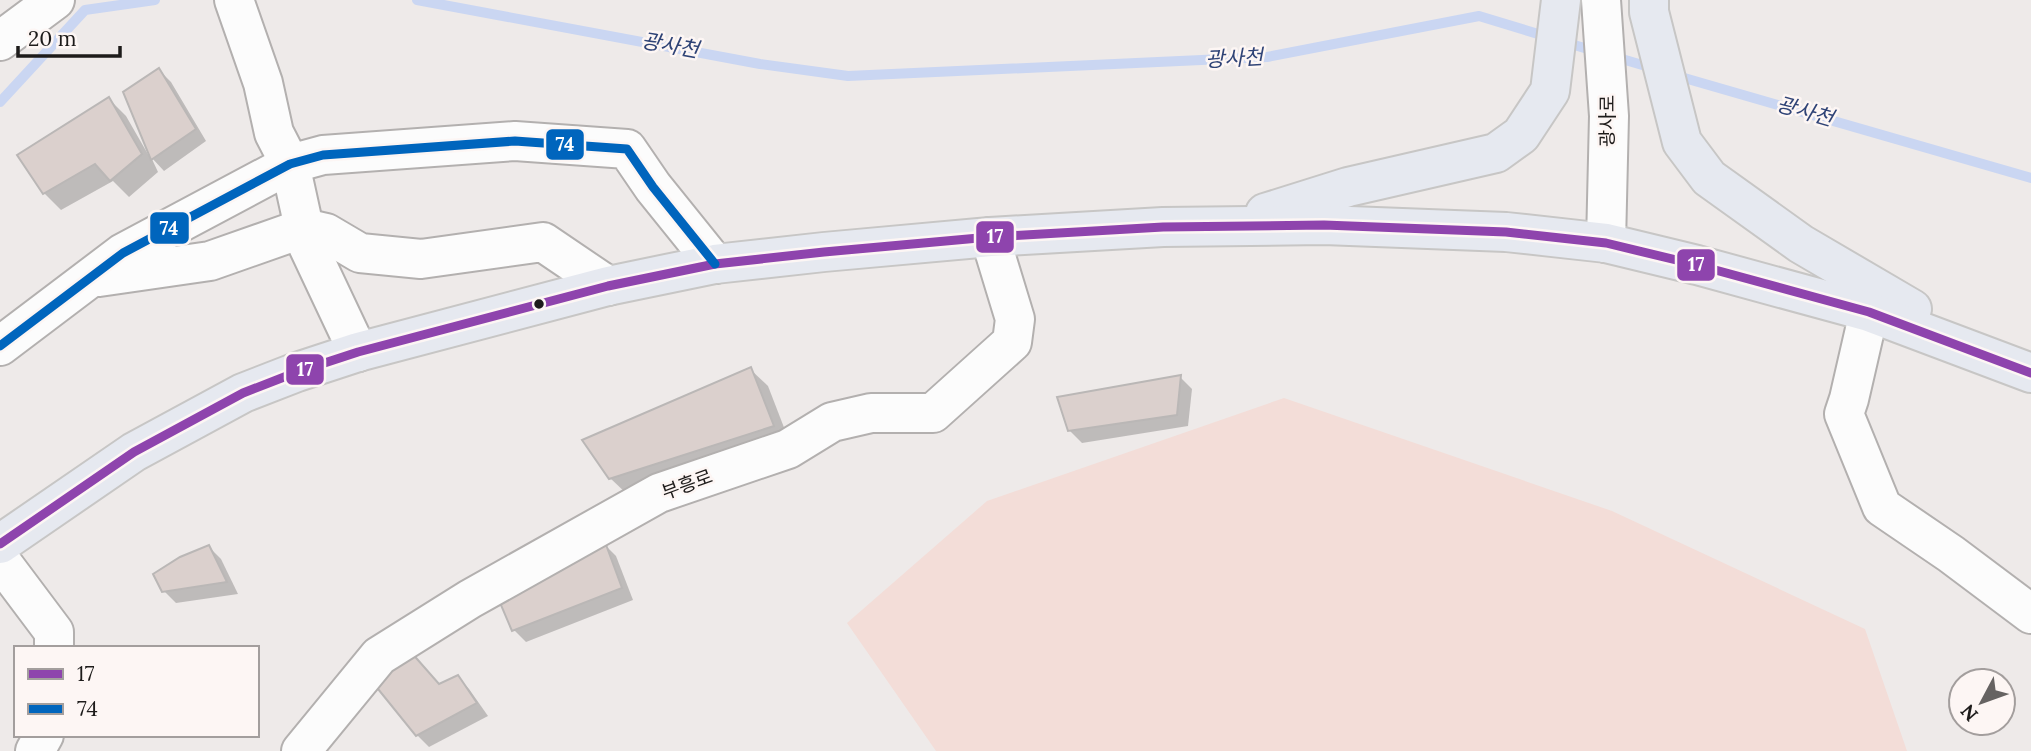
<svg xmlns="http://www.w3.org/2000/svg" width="2031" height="751" viewBox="0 0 2031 751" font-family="Lora,'Noto Sans KR',serif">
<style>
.green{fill:#f3ddd8}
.shadow{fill:#0003}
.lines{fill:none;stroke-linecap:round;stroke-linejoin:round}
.stream{stroke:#cad6f2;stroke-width:10}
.building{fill:#dbd0cd;stroke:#bab7b6;stroke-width:2}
.minor-casing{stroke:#b3b0af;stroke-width:42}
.major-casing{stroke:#c7c6c5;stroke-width:42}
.minor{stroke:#fcfcfc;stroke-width:38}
.major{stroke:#e6e9f0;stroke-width:38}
.bus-1-casing{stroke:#fdf6f4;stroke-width:14}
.bus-2-casing{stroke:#fdf6f4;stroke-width:14}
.bus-1{stroke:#8e44ad;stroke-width:9}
.bus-2{stroke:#0065bd;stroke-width:9}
.bus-dot{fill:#1d1b1a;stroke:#fdf6f4;stroke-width:2.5}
.labels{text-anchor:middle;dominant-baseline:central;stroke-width:5;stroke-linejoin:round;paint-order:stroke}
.street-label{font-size:19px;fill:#1d1b1a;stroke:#fdf6f4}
.water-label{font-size:21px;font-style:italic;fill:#2f4376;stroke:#fdf6f4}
.line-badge{stroke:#fdf6f4;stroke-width:2.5}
.badge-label{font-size:19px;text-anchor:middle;font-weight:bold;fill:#fff}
</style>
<rect width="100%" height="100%" fill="#eeeae9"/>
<path class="green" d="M 1284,398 L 1612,511 L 1865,629 L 1907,751 L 936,751 L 847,623 L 987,501 Z"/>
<g class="shadow">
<path d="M 159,70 L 171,82 L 206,141 L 164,171 L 151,157 L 158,172 L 129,197 L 113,181 L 61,210 L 44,193 L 109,99 L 126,116 L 149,156 L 151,155 Z"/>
<path d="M 750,369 L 768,386 L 790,443 L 628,495 L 610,478 Z"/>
<path d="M 1180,377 L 1192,389 L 1188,426 L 1082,443 L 1069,430 Z"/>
<path d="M 604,544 L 616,556 L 633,600 L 526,642 L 514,630 Z"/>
<path d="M 209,547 L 221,559 L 238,594 L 176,603 L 164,591 Z"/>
<path d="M 457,677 L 469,689 L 488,716 L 429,747 L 417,735 L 440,686 Z"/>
</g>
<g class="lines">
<g class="stream">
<path d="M 417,0 L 760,64 L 848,76 L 1267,57 L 1479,16 L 1548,37"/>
<path d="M 1564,42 L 1656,69"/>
<path d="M 1674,75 L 2031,178"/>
<path d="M 0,102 L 85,10 L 155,0"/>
</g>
</g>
<g class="building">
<path d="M 159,68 L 196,129 L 151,160 L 123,92 Z"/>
<path d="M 109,97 L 142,154 L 110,181 L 95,164 L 43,194 L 17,155 Z"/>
<path d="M 751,367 L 774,426 L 609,479 L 582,440 Z"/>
<path d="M 1181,375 L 1177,415 L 1068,431 L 1057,397 Z"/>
<path d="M 605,542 L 622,588 L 512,631 L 498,598 Z"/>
<path d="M 209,545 L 227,582 L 162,592 L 153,574 L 180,557 Z"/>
<path d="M 410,651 L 439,684 L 458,675 L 477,703 L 416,736 L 374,684 Z"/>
</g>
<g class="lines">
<g class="minor-casing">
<g id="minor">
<path d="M 234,0 L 263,83 L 274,133 L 290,164 L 308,246 L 358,352"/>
<path d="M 1601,0 L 1609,116 L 1606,243"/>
<path d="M 0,41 L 55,0"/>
<path d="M 99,277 L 210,261 L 304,228 L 326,233 L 360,253 L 421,259 L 543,242 L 608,286"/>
<path d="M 1869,312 L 1849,399 L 1844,414 L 1882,507 L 1951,554 L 2031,614"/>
<path d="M 0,346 L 123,253 L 290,164 L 323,155 L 515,141 L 627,149 L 653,187 L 715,264"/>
<path d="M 0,560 L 54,632 L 54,648"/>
<path d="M 35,751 L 44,735"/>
<path d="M 301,751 L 379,656 L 470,599 L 659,493 L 788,449 L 832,422 L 871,413 L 933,413 L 1012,342 L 1015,319 L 990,237"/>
</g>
</g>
<g class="major-casing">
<g id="major">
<path d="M 1649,0 L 1649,12 L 1682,142 L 1709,178 L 1801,244 L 1912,309"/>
<path d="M 1265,213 L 1348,187 L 1496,153 L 1521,135 L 1550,91 L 1561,0"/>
<path d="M 0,544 L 134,452 L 243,393 L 297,372 L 358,352 L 608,286 L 715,264 L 824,252 L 990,237 L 1163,227 L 1324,225 L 1506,232 L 1606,243 L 1697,265 L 1869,312 L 2031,373"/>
</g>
</g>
<use href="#minor" class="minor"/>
<use href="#major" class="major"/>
<g class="bus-1-casing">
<path id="bus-1" d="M 0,544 L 134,452 L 243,393 L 297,372 L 358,352 L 608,286 L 715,264 L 824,252 L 990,237 L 1163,227 L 1324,225 L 1506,232 L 1606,243 L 1697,265 L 1869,312 L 2031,373"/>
</g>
<g class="bus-2-casing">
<path id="bus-2" d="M 0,346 L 123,253 L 290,164 L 323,155 L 515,141 L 627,149 L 653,187 L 715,264"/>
</g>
<use href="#bus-1" class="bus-1"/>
<use href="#bus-2" class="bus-2"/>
</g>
<circle class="bus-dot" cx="539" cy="304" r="6"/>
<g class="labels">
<g class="street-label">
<text transform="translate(1607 121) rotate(-90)">광사로</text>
<text transform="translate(687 484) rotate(-20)">부흥로</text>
</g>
<g class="water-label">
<text transform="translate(670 45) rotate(10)">광사천</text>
<text transform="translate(1234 58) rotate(-3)">광사천</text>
<text transform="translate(1805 111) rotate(16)">광사천</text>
</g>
</g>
<g class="line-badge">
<rect x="545" y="128" width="40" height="33" rx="7" fill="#0065bd"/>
<rect x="149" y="211" width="41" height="34" rx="7" fill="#0065bd"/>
<rect x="975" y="220" width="40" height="34" rx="7" fill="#8e44ad"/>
<rect x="1676" y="248" width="40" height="34" rx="7" fill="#8e44ad"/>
<rect x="285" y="353" width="40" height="33" rx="7" fill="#8e44ad"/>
</g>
<g class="badge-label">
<text x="565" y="151">74</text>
<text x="169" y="235">74</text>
<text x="995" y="243">17</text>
<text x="1696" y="271">17</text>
<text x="305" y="376">17</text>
</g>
<rect x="14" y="646" width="245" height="91" fill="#fdf6f4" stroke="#a39e9d" stroke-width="2"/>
<rect x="28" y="669" width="35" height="10" fill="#8e44ad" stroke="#a39e9d" stroke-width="2"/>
<text x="77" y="681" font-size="21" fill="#1d1b1a">17</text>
<rect x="28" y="704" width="35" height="10" fill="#0065bd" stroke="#a39e9d" stroke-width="2"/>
<text x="77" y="716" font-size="21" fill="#1d1b1a">74</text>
<g transform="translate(1982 702) rotate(229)"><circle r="33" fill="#fdf6f4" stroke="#a39e9d" stroke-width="2"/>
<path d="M0-5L12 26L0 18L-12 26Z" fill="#666362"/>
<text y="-10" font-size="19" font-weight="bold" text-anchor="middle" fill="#1d1b1a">N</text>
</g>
<path d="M18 46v10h102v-10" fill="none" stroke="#1d1b1a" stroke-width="3.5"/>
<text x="28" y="46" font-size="21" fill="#1d1b1a" stroke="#fdf6f4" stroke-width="5" paint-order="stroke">20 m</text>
</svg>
